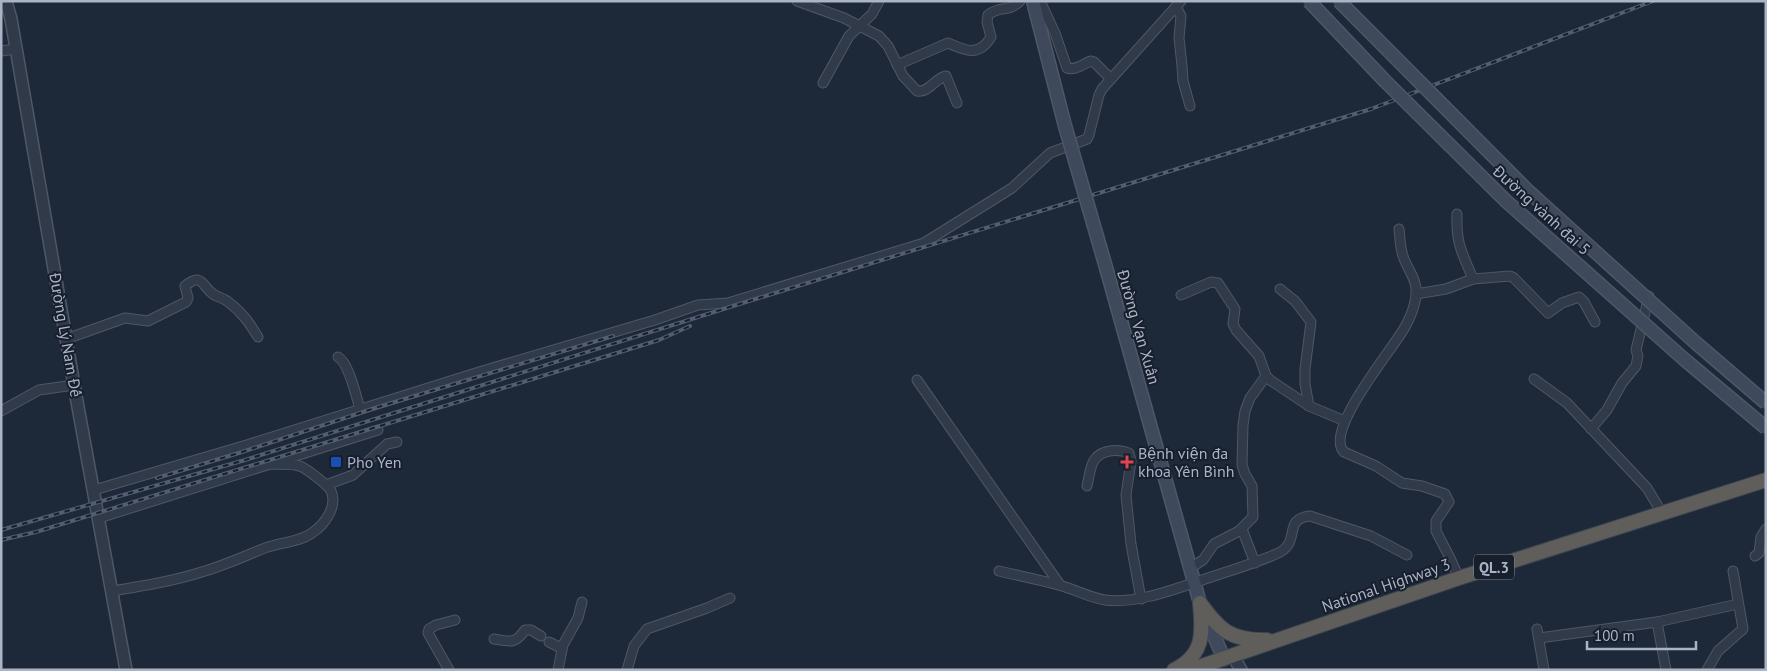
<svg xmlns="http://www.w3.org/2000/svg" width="1767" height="671" viewBox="0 0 1767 671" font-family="'PT Sans',sans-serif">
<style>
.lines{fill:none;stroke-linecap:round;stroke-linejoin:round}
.minor-casing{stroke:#4f5767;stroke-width:11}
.tertiary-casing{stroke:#4f5767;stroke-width:14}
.secondary-casing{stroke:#4f5767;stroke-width:15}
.trunk-casing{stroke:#3c4453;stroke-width:16}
.minor{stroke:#313a49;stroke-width:9}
.tertiary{stroke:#313a49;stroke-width:11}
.secondary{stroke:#3f495c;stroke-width:12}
.trunk{stroke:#5f5e5b;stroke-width:14}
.rail-casing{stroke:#525e70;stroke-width:4}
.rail{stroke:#171f2d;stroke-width:2;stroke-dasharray:5.5;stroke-linecap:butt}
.secondary-bridge-casing{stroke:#4f5767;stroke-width:15;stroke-linecap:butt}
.secondary-bridge{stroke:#3f495c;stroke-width:12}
.transit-dot{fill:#1a4fb4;stroke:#171f2d;stroke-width:2}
.health-dot{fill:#e0444e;stroke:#171f2d;stroke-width:2}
.labels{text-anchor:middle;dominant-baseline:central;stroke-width:4;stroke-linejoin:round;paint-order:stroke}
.shield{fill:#171f2d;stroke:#7f8798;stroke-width:1}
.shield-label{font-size:15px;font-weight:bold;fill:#abb4c6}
.street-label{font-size:16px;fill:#abb4c6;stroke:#171f2d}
.poi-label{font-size:16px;fill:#abb4c6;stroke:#171f2d;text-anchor:start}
</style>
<rect width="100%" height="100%" fill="#1d2838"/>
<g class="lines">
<g class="minor-casing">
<g id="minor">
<path d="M 797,1 L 844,18 L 879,36 L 888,46 L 903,76 L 917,91 C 929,93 935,78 946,76 L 957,103"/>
<path d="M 1040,1 L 1055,33 L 1067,68 C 1075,71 1083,64 1091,61 L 1094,62 L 1111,79"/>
<path d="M 1176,7 L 1181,16 L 1179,38 L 1182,66 L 1183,81 L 1190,106"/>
<path d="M 1,51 L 16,49"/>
<path d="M 897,65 L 948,43 C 966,51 979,57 991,37 L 987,22 L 988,15 C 1000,5 1008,13 1020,1"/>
<path d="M 823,83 L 849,36 L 872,14 L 879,1"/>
<path d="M 1457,214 C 1456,245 1462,252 1473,279"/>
<path d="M 1399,229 C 1400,238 1400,247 1403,256 C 1407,269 1418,280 1416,295 C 1415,306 1410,318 1405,327 C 1393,349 1323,431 1344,452 L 1376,466 L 1402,483 L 1422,486 L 1445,494 L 1449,502 L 1436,521 L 1436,531 L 1450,558 L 1459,578"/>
<path d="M 1280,289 L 1295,301 L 1311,322 L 1305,369 L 1305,384 L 1309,406"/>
<path d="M 1416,294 L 1446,289 L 1473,279 L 1510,276 L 1514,278 L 1548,313 L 1562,303 L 1579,297 L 1584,302 L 1595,322"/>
<path d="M 1181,295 L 1211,282 L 1218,283 L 1235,309 L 1233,324 L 1236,330 L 1259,356 L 1266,376 L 1270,380 L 1309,406 L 1345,421"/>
<path d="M 66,339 L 125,318 L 148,321 L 186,302 L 188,298 L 185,286 C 202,272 202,286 213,294 C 217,297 223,298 227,301 C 241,311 249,322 258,337"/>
<path d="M 338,357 C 349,363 356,396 360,409"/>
<path d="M 1534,379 L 1567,403 L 1647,488 L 1662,513"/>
<path d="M 917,380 L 1060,585"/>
<path d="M 1,411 L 39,390 L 74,385"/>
<path d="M 1591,429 L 1607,410 L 1622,383 L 1636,366 L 1638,356 L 1636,350 L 1649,296"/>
<path d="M 326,485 L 353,475 L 387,444 L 397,442"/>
<path d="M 1087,486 C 1089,478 1090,465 1095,459 C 1103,449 1119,449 1129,453 L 1131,461 L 1126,495 L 1131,544 L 1141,599"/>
<path d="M 94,490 L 250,444 L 479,372 L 655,320 L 698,305 L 728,303 L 924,243 L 1012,188 L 1050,153 L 1087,139 L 1089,135 L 1099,95 L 1102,89 L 1181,1"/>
<path d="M 99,518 L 378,430"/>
<path d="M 1242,529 L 1255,563"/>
<path d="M 1755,556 L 1759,553 L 1761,537 L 1766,529"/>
<path d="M 1190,568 L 1203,560 L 1214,544 L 1239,531 L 1253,517 L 1252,486 L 1245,474 L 1242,465 L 1243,425 L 1245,411 L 1250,398 L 1266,376"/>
<path d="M 999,571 C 1020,576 1042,580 1062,586 C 1076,590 1091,598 1105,600 C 1137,604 1175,589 1205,579 C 1229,571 1253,564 1276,554 C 1303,543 1281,519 1310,516 L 1371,536 L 1407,555"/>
<path d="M 112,591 C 143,586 174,581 205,571 C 225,565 245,556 265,548 C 280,542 298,543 312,533 C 324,525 338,507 331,491 C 329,486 305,467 299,466 C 290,463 279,465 269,464"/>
<path d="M 1657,622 L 1666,670"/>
<path d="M 1537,629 L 1544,670"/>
<path d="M 1539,638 L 1657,622 L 1738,604"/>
<path d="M 494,639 C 511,642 515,644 525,630 L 531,630 L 541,636"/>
<path d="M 549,642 L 561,648"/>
<path d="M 449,670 L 428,633 L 429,629 L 436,625 L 455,620"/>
<path d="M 558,670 L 563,645 L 578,618 L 582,602"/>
<path d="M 627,670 L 634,646 L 647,629 L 707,608 L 730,598"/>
<path d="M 1707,670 L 1718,651 L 1743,629 L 1733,571"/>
</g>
</g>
<g class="tertiary-casing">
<g id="tertiary">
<path d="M 6,1 L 11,19 L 74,385 L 126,670"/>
<path d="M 1233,656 L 1241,670"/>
</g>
</g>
<g class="secondary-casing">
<g id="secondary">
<path d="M 1033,1 L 1065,126"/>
<path d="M 1107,271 L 1200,603 L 1224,659"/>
</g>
</g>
<g class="trunk-casing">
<g id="trunk">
<path d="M 1200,603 C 1220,631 1232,641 1267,640"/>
<path d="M 1174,670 C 1204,655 1203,634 1200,604"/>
<path d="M 1190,670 L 1459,578 L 1766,480"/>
</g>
</g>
<use href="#minor" class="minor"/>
<use href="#tertiary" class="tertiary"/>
<use href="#secondary" class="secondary"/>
<use href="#trunk" class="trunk"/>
<g class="rail-casing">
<g id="rail">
<path d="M 157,478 L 242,452 L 375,408 L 613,336"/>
<path d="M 1,530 L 245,460 L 733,306 L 1371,109 L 1653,1"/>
<path d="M 1,540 L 36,532 L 659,340 L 690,326"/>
</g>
</g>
<use href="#rail" class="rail"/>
<g class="secondary-bridge-casing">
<g id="secondary-bridge">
<path d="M 1309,1 L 1385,81 L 1506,201 L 1685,360 L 1766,428"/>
<path d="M 1339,1 L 1527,190 L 1696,343 L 1766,403"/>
<path d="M 1065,126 L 1107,271"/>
</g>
</g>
<use href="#secondary-bridge" class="secondary-bridge"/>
</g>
<rect class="transit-dot" x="330" y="456" width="12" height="12" rx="2.5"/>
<path class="health-dot" d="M1124.5 454.5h5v5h5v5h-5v5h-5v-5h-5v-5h5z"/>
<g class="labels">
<rect class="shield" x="1474" y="554.5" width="40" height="25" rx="4"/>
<g class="shield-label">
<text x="1494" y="567">QL.3</text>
</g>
<g class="street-label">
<text transform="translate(1542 210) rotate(42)">Đường vành đai 5</text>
<text transform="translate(1139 327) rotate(74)">Đường Vạn Xuân</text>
<text transform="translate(66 335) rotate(80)">Đường Lý Nam Đế</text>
<text transform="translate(1386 585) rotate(-19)">National Highway 3</text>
</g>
<g class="poi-label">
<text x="1138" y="453">Bệnh viện đa<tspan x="1138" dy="18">khoa Yên Bình</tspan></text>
<text x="347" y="462">Pho Yen</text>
</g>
</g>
<rect width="1767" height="671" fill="none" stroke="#abb4c6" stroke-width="5"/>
<path d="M1587 641v8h109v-8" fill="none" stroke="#abb4c6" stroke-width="2.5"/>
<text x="1594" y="641" font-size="15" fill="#abb4c6" stroke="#171f2d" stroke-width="4" paint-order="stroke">100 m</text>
</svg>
